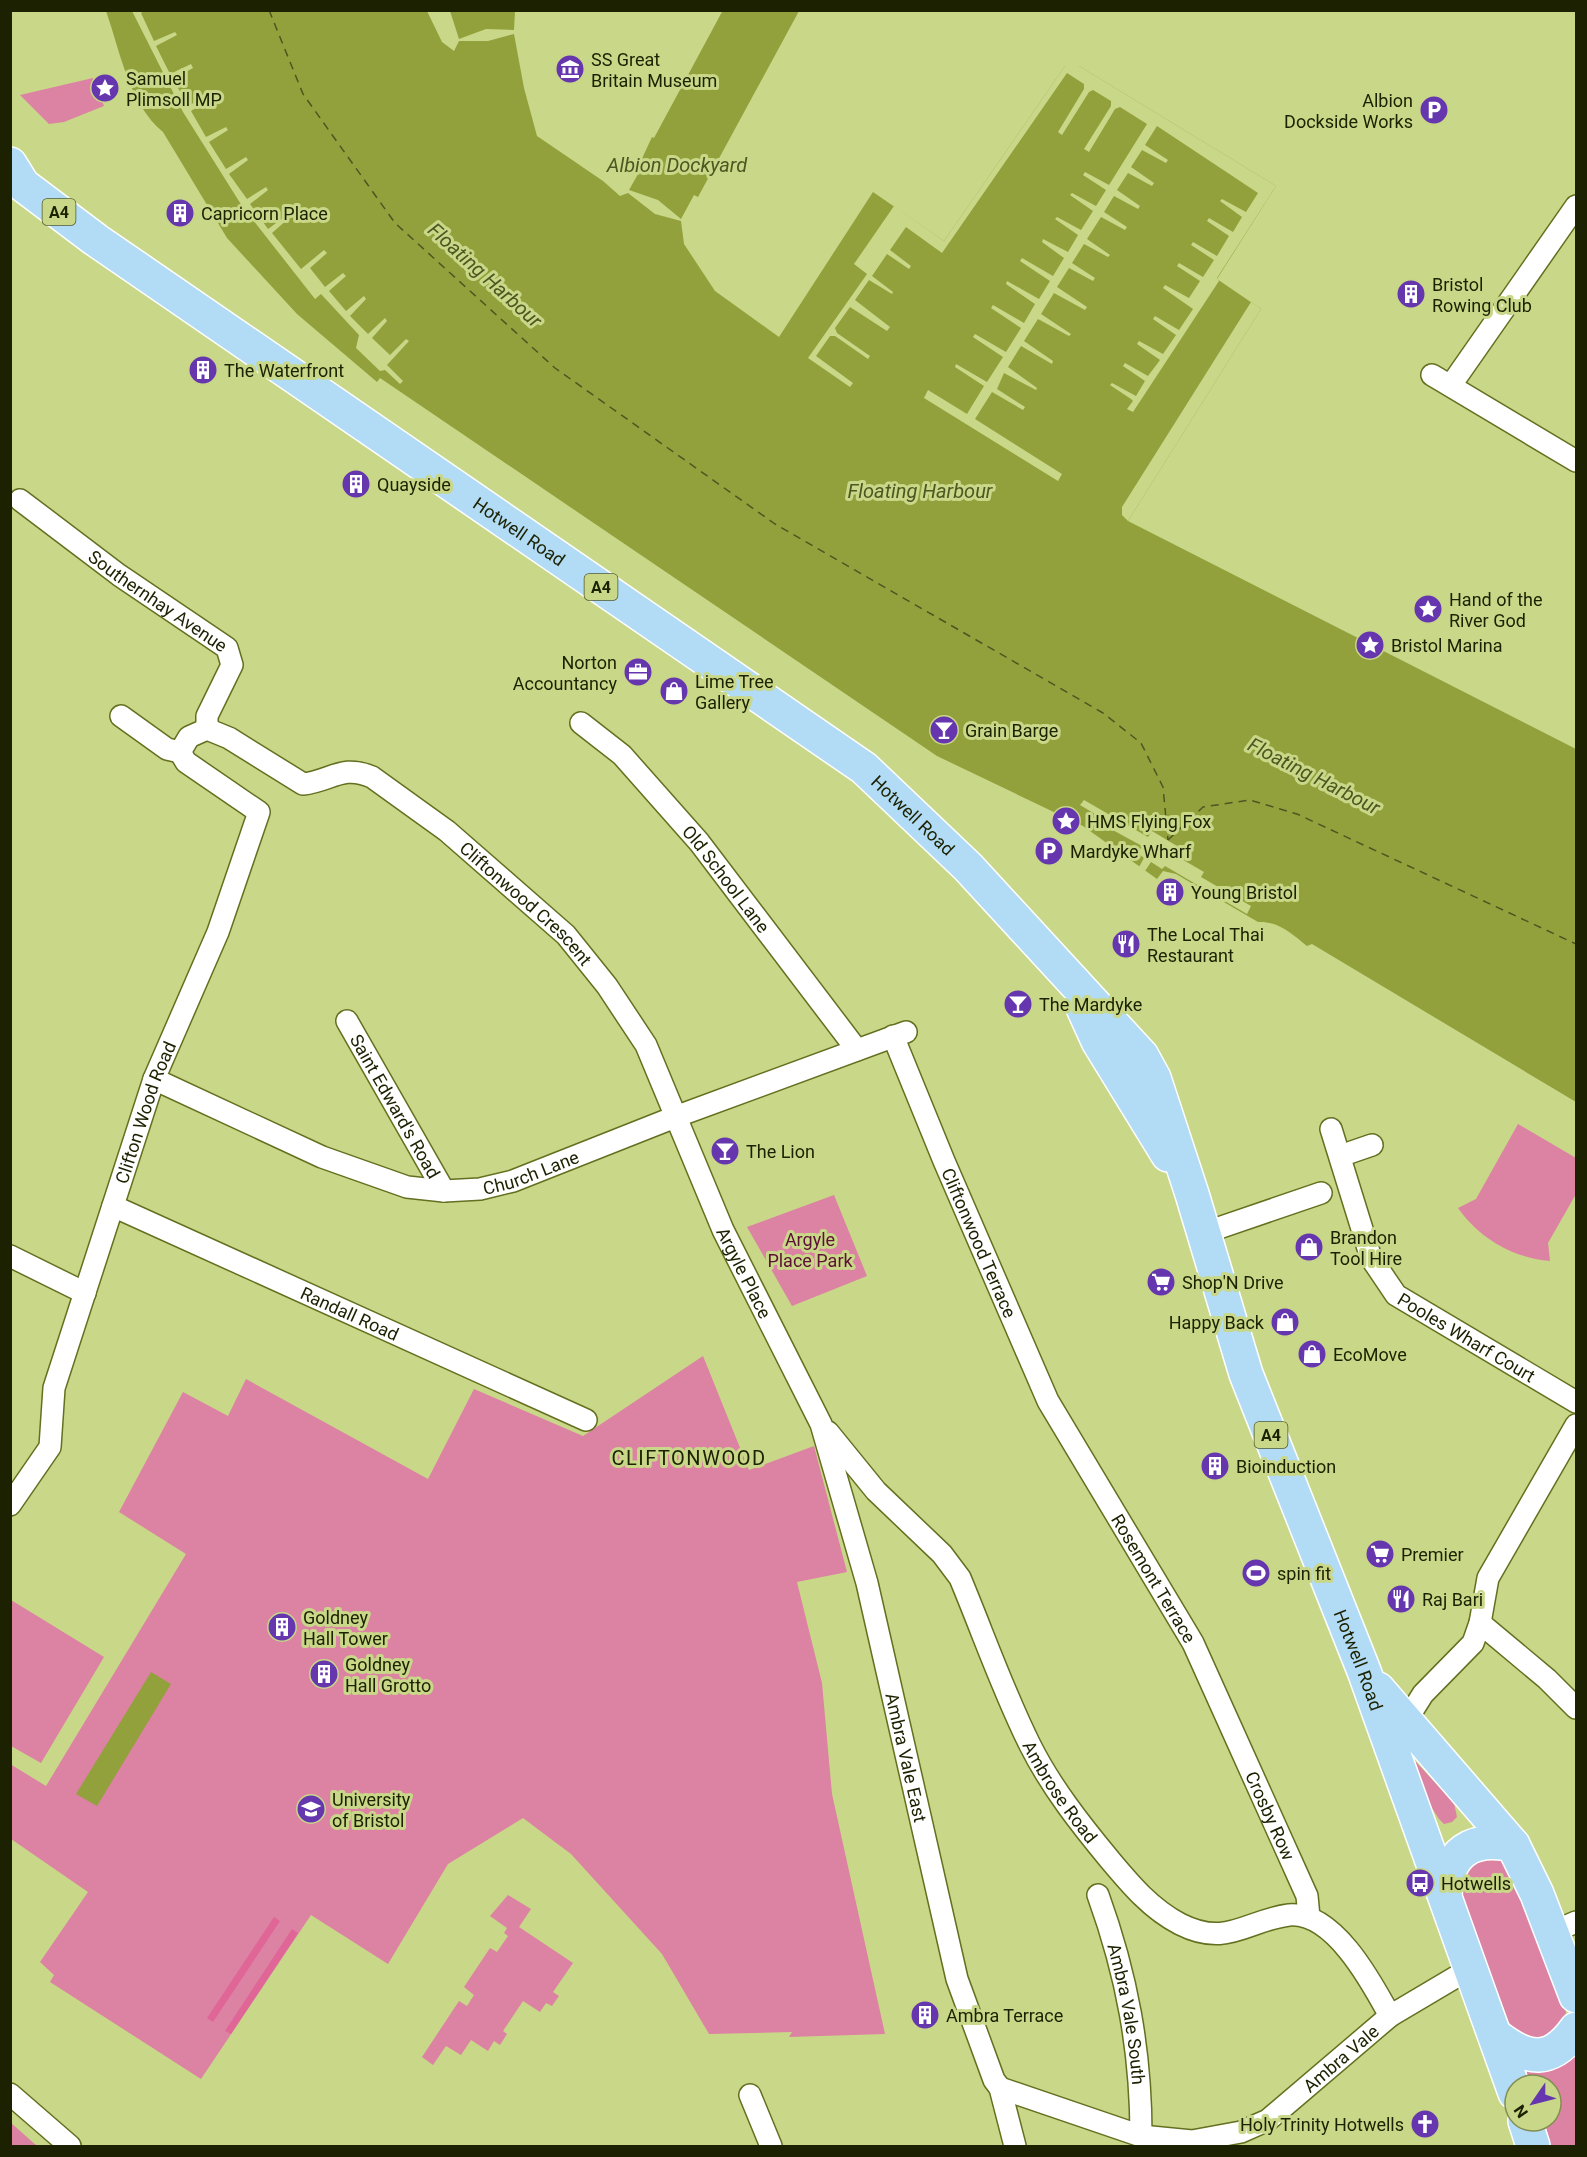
<svg xmlns="http://www.w3.org/2000/svg" width="1587" height="2157" viewBox="0 0 1587 2157" font-family="Roboto,sans-serif">
<style>
.green{fill:#dc82a3}
.forest{fill:#df6697}
.water{fill:#92a13c}
.pier{fill:#c9d788}
.lines{fill:none;stroke-linecap:round;stroke-linejoin:round}
.ferry{stroke:#4e5621;stroke-width:1.5;stroke-dasharray:8 6;stroke-linecap:butt}
.minor-casing{stroke:#646f1f;stroke-width:24}
.primary-casing{stroke:#fff;stroke-width:36}
.minor{stroke:#fff;stroke-width:21}
.primary{stroke:#b2dcf6;stroke-width:33}
.labels{text-anchor:middle;dominant-baseline:central;stroke-width:6;stroke-linejoin:round;paint-order:stroke}
.shield{fill:#c9d788;stroke:#50582a;stroke-width:1.5}
.shield-label{font-size:16px;font-weight:bold;fill:#1c2101}
.poi-label{font-size:18px;fill:#1c2101;stroke:#c9d788;text-anchor:start}
.street-label{font-size:18px;fill:#1c2101;stroke:#c9d788}
.park-label{font-size:18px;fill:#5d1035;stroke:#c9d788}
.water-label{font-size:20px;font-style:italic;fill:#4e5621;stroke:#c9d788}
.neighbourhood-label{font-size:20px;letter-spacing:1.5px;fill:#1c2101;stroke:#c9d788}
</style>
<rect width="100%" height="100%" fill="#c9d788"/>
<g class="green">
<path d="M 93,78 L 104,106 L 64,122 L 49,124 L 20,95 Z"/>
<path d="M 1518,1124 L 1576,1158 L 1576,1194 L 1548,1243 L 1550,1261 C 1513,1258 1479,1238 1458,1208 L 1476,1199 Z"/>
<path d="M 834,1195 L 867,1276 L 792,1306 L 747,1227 Z"/>
<path d="M 703,1356 L 749,1470 L 814,1446 L 847,1572 L 797,1582 L 822,1683 L 832,1794 L 885,2034 L 789,2037 L 792,2032 L 709,2034 L 662,1954 L 571,1854 L 523,1818 L 448,1864 L 388,1964 L 311,1915 L 201,2079 L 50,1982 L 54,1975 L 40,1962 L 88,1892 L 11,1839 L 10,1764 L 46,1786 L 186,1554 L 119,1512 L 183,1392 L 228,1416 L 246,1379 L 428,1479 L 474,1389 L 583,1436 Z"/>
<path d="M 11,1600 L 104,1657 L 41,1763 L 11,1746 Z"/>
<path d="M 1416,1762 L 1454,1803 L 1457,1817 L 1452,1822 L 1444,1824 L 1439,1819 L 1406,1768 Z"/>
<path d="M 1490,1855 L 1502,1860 L 1513,1873 L 1566,2011 L 1564,2024 L 1543,2039 L 1519,2036 L 1510,2025 L 1459,1892 L 1470,1861 Z"/>
<path d="M 508,1895 L 531,1909 L 519,1927 L 573,1963 L 553,1992 L 559,1996 L 552,2006 L 546,2003 L 540,2012 L 523,2001 L 503,2031 L 507,2034 L 500,2045 L 494,2041 L 488,2051 L 471,2040 L 461,2055 L 446,2046 L 433,2065 L 422,2057 L 459,2001 L 467,2006 L 474,1995 L 464,1987 L 490,1948 L 497,1952 L 508,1936 L 504,1933 L 507,1928 L 490,1916 Z"/>
<path d="M 1576,2054 L 1576,2146 L 1546,2146 L 1537,2121 L 1551,2121 L 1551,2085 L 1524,2085 L 1518,2070 C 1540,2071 1560,2069 1576,2054 Z"/>
<path d="M 10,2122 L 37,2146 L 11,2146 Z"/>
</g>
<g class="forest">
<path d="M 274,1917 L 280,1921 L 213,2022 L 207,2018 Z"/>
<path d="M 292,1929 L 298,1933 L 231,2034 L 225,2031 Z"/>
</g>
<g class="water">
<path d="M 723,10 L 799,11 L 698,197 L 694,195 L 681,219 L 658,200 L 629,190 L 642,167 L 639,165 L 652,137 L 654,138 Z"/>
<path d="M 106,11 L 427,11 L 442,42 L 454,51 L 459,41 L 488,41 L 514,34 L 524,88 L 537,136 L 603,181 L 620,196 L 628,193 L 655,214 L 681,221 L 684,244 L 715,291 L 779,337 L 873,192 L 944,241 L 1065,66 L 1079,66 L 1276,186 L 1217,279 L 1261,309 L 1128,521 L 1576,749 L 1576,1102 L 1312,944 L 1307,946 C 1292,934 1279,921 1258,922 L 1176,874 L 1163,871 L 1157,879 L 1083,826 L 937,756 L 380,378 L 377,382 L 297,314 L 227,238 L 163,132 C 129,104 120,51 106,11 Z"/>
<path d="M 450,11 L 515,11 L 514,30 L 486,29 L 459,39 Z"/>
<path d="M 151,1672 L 171,1684 L 97,1806 L 76,1794 Z"/>
</g>
<g class="pier">
<path d="M 132,11 L 144,11 L 141,13 L 154,41 L 175,32 L 177,35 L 156,46 L 170,74 L 191,64 L 193,68 L 173,79 L 188,106 L 208,95 L 210,99 L 191,111 L 206,137 L 226,127 L 228,130 L 209,142 L 226,169 L 246,157 L 248,160 L 229,174 L 247,199 L 266,187 L 268,190 L 250,204 L 268,229 L 287,215 L 289,218 L 272,233 L 301,269 L 324,250 L 327,253 L 310,268 L 325,287 L 343,273 L 346,276 L 329,291 L 346,311 L 364,296 L 366,299 L 350,316 L 368,334 L 385,318 L 387,321 L 372,338 L 390,355 L 406,339 L 409,341 L 387,365 L 403,381 L 400,384 L 385,370 L 380,371 L 356,348 L 359,335 L 321,294 L 315,299 L 242,206 L 183,112 Z"/>
<path d="M 1065,66 L 1079,66 L 1276,186 L 1217,278 L 1219,281 L 1133,412 L 1127,409 L 1133,401 L 1131,399 L 1110,385 L 1112,383 L 1136,396 L 1145,381 L 1123,366 L 1125,363 L 1148,376 L 1160,360 L 1137,344 L 1139,341 L 1163,354 L 1176,335 L 1153,319 L 1155,316 L 1179,330 L 1193,309 L 1163,288 L 1165,285 L 1189,298 L 1200,281 L 1177,266 L 1179,263 L 1203,277 L 1214,260 L 1191,245 L 1193,242 L 1217,256 L 1229,236 L 1207,221 L 1209,218 L 1233,232 L 1242,217 L 1220,201 L 1222,199 L 1246,212 L 1258,193 L 1157,126 L 1145,145 L 1168,160 L 1166,163 L 1142,150 L 1131,167 L 1154,183 L 1152,186 L 1128,173 L 1117,190 L 1140,206 L 1138,209 L 1114,196 L 1104,212 L 1127,227 L 1125,230 L 1101,217 L 1087,239 L 1110,255 L 1108,257 L 1084,244 L 1072,263 L 1095,278 L 1093,281 L 1069,268 L 1057,287 L 1087,307 L 1085,310 L 1054,293 L 1041,314 L 1071,334 L 1069,336 L 1038,319 L 1024,341 L 1053,361 L 1052,364 L 1021,346 L 1008,367 L 1037,388 L 1036,390 L 1004,373 L 997,389 L 1025,407 L 1023,410 L 992,392 L 975,419 L 1062,474 L 1058,481 L 924,398 L 928,390 L 967,414 L 984,386 L 955,367 L 956,364 L 987,382 L 1003,357 L 973,337 L 975,334 L 1006,352 L 1021,328 L 991,308 L 993,305 L 1024,323 L 1035,304 L 1006,284 L 1007,281 L 1039,299 L 1050,281 L 1020,261 L 1022,258 L 1053,276 L 1064,258 L 1042,242 L 1043,239 L 1068,252 L 1078,235 L 1055,219 L 1057,217 L 1081,230 L 1093,211 L 1070,195 L 1072,193 L 1096,206 L 1106,190 L 1083,175 L 1085,172 L 1109,185 L 1147,124 L 1120,107 L 1115,109 L 1089,152 L 1084,149 L 1111,106 L 1111,101 L 1093,90 L 1089,92 L 1062,135 L 1058,132 L 1084,89 L 1084,84 L 1067,73 L 942,253 L 906,227 L 890,250 L 911,266 L 909,269 L 887,254 L 872,276 L 893,292 L 892,294 L 869,280 L 855,300 L 890,327 L 887,331 L 850,307 L 835,328 L 837,333 L 870,356 L 868,359 L 835,336 L 830,336 L 816,356 L 853,383 L 850,387 L 808,358 L 867,274 L 854,264 L 894,206 L 944,241 Z"/>
<path d="M 1251,302 L 1261,309 L 1128,521 L 1122,515 L 1122,507 Z"/>
<path d="M 1084,800 L 1148,837 L 1152,831 L 1177,846 L 1173,854 L 1204,872 L 1201,877 L 1251,906 L 1247,914 L 1165,866 L 1162,869 L 1151,862 L 1145,871 L 1139,867 L 1144,858 L 1138,853 L 1142,846 L 1098,822 L 1100,817 L 1080,805 Z"/>
</g>
<g class="lines">
<g class="ferry">
<path d="M 269,10 L 303,94 L 395,223 L 555,368 L 775,524 L 1103,713 L 1141,743 L 1163,787 L 1168,840"/>
<path d="M 1168,840 L 1203,807 L 1250,800 L 1297,814 L 1576,944"/>
</g>
<g class="minor-casing">
<g id="minor">
<path d="M 1432,375 L 1576,461"/>
<path d="M 1451,385 L 1576,206"/>
<path id="s1" d="M 20,500 L 119,575 L 227,648 L 232,665 L 207,716 L 207,729"/>
<path id="s2" d="M 121,716 L 167,749 L 180,752 L 189,737 L 207,729 L 229,738 L 303,784 C 331,781 342,764 372,777 L 447,831 L 566,935 L 607,986 L 646,1045 L 723,1230 L 821,1424 L 867,1583 L 957,1979 L 994,2080 L 1000,2088 L 1015,2146"/>
<path id="s3" d="M 581,723 L 622,755 L 699,842 L 857,1050"/>
<path id="s4" d="M 347,1021 L 444,1191"/>
<path id="s5" d="M 893,1036 L 944,1161 L 1048,1401 L 1193,1643 L 1307,1896 L 1309,1917"/>
<path id="s6" d="M 154,1079 L 322,1157 L 407,1187 L 444,1191 L 480,1189 L 513,1181 L 675,1117 L 906,1032"/>
<path id="s7" d="M 1331,1129 L 1371,1258 L 1396,1295 L 1576,1402"/>
<path d="M 1340,1156 L 1372,1145"/>
<path id="s8" d="M 113,1206 L 586,1420"/>
<path d="M 1204,1233 L 1321,1193"/>
<path d="M 10,1256 L 85,1293"/>
<path id="s9" d="M 828,1432 L 876,1491 L 942,1554 L 960,1578 C 983,1633 1003,1691 1030,1745 C 1051,1787 1081,1825 1110,1860 C 1131,1885 1151,1909 1180,1924 C 1227,1948 1247,1920 1289,1915 C 1334,1911 1372,1983 1390,2016"/>
<path id="s10" d="M 10,1505 L 50,1447 L 54,1388 L 154,1079 L 218,932 L 259,812 L 186,762 L 180,752"/>
<path d="M 1480,1623 L 1547,1679 L 1576,1708"/>
<path d="M 1406,1721 L 1423,1694 L 1473,1643 L 1480,1623 L 1488,1578 L 1576,1425"/>
<path id="s11" d="M 1098,1895 C 1127,1975 1141,2051 1141,2136"/>
<path d="M 1553,1932 L 1576,1922"/>
<path id="s12" d="M 1000,2088 L 1141,2136 L 1192,2141 L 1241,2132 L 1268,2120 L 1390,2016 L 1471,1968"/>
<path d="M 10,2094 L 70,2146"/>
<path d="M 750,2095 L 771,2146"/>
</g>
</g>
<g class="primary-casing">
<g id="primary">
<path id="s13" d="M 10,164 L 23,185 L 96,240 L 864,768 L 968,867 L 1142,1056 L 1154,1078 L 1192,1194 L 1246,1374 L 1364,1671 L 1515,2093"/>
<path d="M 1083,1008 L 1098,1041 L 1168,1155"/>
<path d="M 1378,1689 L 1513,1845 L 1537,1894 L 1576,1996"/>
<path d="M 1445,1895 C 1447,1852 1472,1836 1513,1845"/>
<path d="M 1496,2036 C 1528,2061 1551,2064 1576,2029"/>
<path d="M 1525,2121 L 1533,2146"/>
</g>
</g>
<use href="#minor" class="minor"/>
<use href="#primary" class="primary"/>
</g>
<defs>
<g id="museum-disc" transform="scale(1.5)"><circle r="9.5" fill="#6536ae" stroke="#c9d788"/><path d="M0-6L6-3V-2H-6V-3ZM-5-1h2V3h-2ZM-1-1h2V3h-2ZM3-1h2V3H3ZM-6 4H6V6H-6Z" fill="#fff"/></g>
<g id="sight-disc" transform="scale(1.5)"><circle r="9.5" fill="#6536ae" stroke="#c9d788"/><path d="M0-6L1.8-2.2L6-1.7L2.9 1.2L3.7 5.4L0 3.3L-3.7 5.4L-2.9 1.2L-6-1.7L-1.8-2.2Z" fill="#fff"/></g>
<g id="parking-disc" transform="scale(1.5)"><circle r="9.5" fill="#6536ae" stroke="#c9d788"/><path d="M-3.5-5.5H1a3.5 3.5 0 0 1 0 7H-1V5.5H-3.5ZM-1-3.4V-.6H.8a1.4 1.4 0 0 0 0-2.8Z" fill="#fff"/></g>
<g id="building-disc" transform="scale(1.5)"><circle r="9.5" fill="#6536ae" stroke="#c9d788"/><path d="M-4-6H4V6H1V3H-1V6H-4ZM-2.5-4.3h1.7v1.8h-1.7ZM.8-4.3h1.7v1.8H.8ZM-2.5-1h1.7V.8h-1.7ZM.8-1h1.7V.8H.8Z" fill="#fff"/></g>
<g id="office-disc" transform="scale(1.5)"><circle r="9.5" fill="#6536ae" stroke="#c9d788"/><path d="M-6-3h4V-5.5h4V-3h4V5H-6ZM-1-4.5V-3h2v-1.5ZM-6 0V1H6V0Z" fill="#fff"/></g>
<g id="shop-disc" transform="scale(1.5)"><circle r="9.5" fill="#6536ae" stroke="#c9d788"/><path d="M-5-2.5h2.3a2.7 3.5 0 0 1 5.4 0H5L5.5 6h-11ZM-1.5-2.5h3a1.5 2.3 0 0 0-3 0Z" fill="#fff"/></g>
<g id="bar-disc" transform="scale(1.5)"><circle r="9.5" fill="#6536ae" stroke="#c9d788"/><path d="M-6-5H6L.8 .8V4.5H3.5V6h-7V4.5H-.8V.8Z" fill="#fff"/></g>
<g id="restaurant-disc" transform="scale(1.5)"><circle r="9.5" fill="#6536ae" stroke="#c9d788"/><path d="M-5-6h1v4h1v-4h1v4h1v-4h1v5L-1.5 .5V6h-2V.5L-5-1ZM5-6V6H3V1.5H1.5Q1.5-4 5-6Z" fill="#fff"/></g>
<g id="supermarket-disc" transform="scale(1.5)"><circle r="9.5" fill="#6536ae" stroke="#c9d788"/><path d="M-6-5.5h2.5l.6 2H6L4.5 2H-2.5L-4.4-4H-6ZM-1.5 3.2a1.3 1.3 0 1 0 .1 0ZM3 3.2a1.3 1.3 0 1 0 .1 0Z" fill="#fff"/></g>
<g id="stadium-disc" transform="scale(1.5)"><circle r="9.5" fill="#6536ae" stroke="#c9d788"/><path d="M0-5a6.5 5 0 1 0 0 10a6.5 5 0 1 0 0-10ZM-3.5-1.8h7v3.6h-7Z" fill="#fff"/></g>
<g id="university-disc" transform="scale(1.5)"><circle r="9.5" fill="#6536ae" stroke="#c9d788"/><path d="M0-5L7-2L0 1L-7-2ZM-4 1L0 2.5L4 1V4Q0 6-4 4Z" fill="#fff"/></g>
<g id="bus-disc" transform="scale(1.5)"><circle r="9.5" fill="#6536ae" stroke="#c9d788"/><path d="M-5-6H5V4H4V6H2V4H-2V6H-4V4H-5ZM-3.5-4V0h7V-4ZM-3.5 1.2v1.5H-2V1.2ZM2 1.2v1.5H3.5V1.2Z" fill="#fff"/></g>
<g id="church-disc" transform="scale(1.5)"><circle r="9.5" fill="#6536ae" stroke="#c9d788"/><path d="M-1.2-6h2.4v3.5h3.3v2.4h-3.3V6h-2.4V-.1h-3.3v-2.4h3.3Z" fill="#fff"/></g>
</defs>
<g fill-rule="evenodd">
<use href="#museum-disc" x="570" y="69"/>
<use href="#sight-disc" x="105" y="88"/>
<use href="#parking-disc" x="1434" y="110"/>
<use href="#building-disc" x="180" y="213"/>
<use href="#building-disc" x="1411" y="294"/>
<use href="#building-disc" x="203" y="370"/>
<use href="#building-disc" x="356" y="484"/>
<use href="#sight-disc" x="1428" y="609"/>
<use href="#sight-disc" x="1370" y="645"/>
<use href="#office-disc" x="638" y="672"/>
<use href="#shop-disc" x="674" y="691"/>
<use href="#bar-disc" x="944" y="730"/>
<use href="#sight-disc" x="1066" y="821"/>
<use href="#parking-disc" x="1049" y="851"/>
<use href="#building-disc" x="1170" y="892"/>
<use href="#restaurant-disc" x="1126" y="944"/>
<use href="#bar-disc" x="1018" y="1004"/>
<use href="#bar-disc" x="725" y="1151"/>
<use href="#shop-disc" x="1309" y="1247"/>
<use href="#supermarket-disc" x="1161" y="1282"/>
<use href="#shop-disc" x="1285" y="1322"/>
<use href="#shop-disc" x="1312" y="1354"/>
<use href="#building-disc" x="1215" y="1466"/>
<use href="#supermarket-disc" x="1380" y="1554"/>
<use href="#stadium-disc" x="1256" y="1573"/>
<use href="#restaurant-disc" x="1401" y="1599"/>
<use href="#building-disc" x="282" y="1627"/>
<use href="#building-disc" x="324" y="1674"/>
<use href="#university-disc" x="311" y="1809"/>
<use href="#bus-disc" x="1420" y="1883"/>
<use href="#building-disc" x="925" y="2015"/>
<use href="#church-disc" x="1425" y="2124"/>
</g>
<g class="labels">
<g class="shield">
<rect x="42.5" y="199" width="33" height="26" rx="4.5"/>
<rect x="584.5" y="574" width="33" height="26" rx="4.5"/>
<rect x="1254.5" y="1422" width="33" height="26" rx="4.5"/>
</g>
<g class="shield-label">
<text x="59" y="212">A4</text>
<text x="601" y="587">A4</text>
<text x="1271" y="1435">A4</text>
</g>
<g class="poi-label">
<text x="591" y="59">SS Great<tspan x="591" dy="21">Britain Museum</tspan></text>
<text x="126" y="78">Samuel<tspan x="126" dy="21">Plimsoll MP</tspan></text>
<text x="1413" y="100" text-anchor="end">Albion<tspan x="1413" dy="21">Dockside Works</tspan></text>
<text x="201" y="213">Capricorn Place</text>
<text x="1432" y="284">Bristol<tspan x="1432" dy="21">Rowing Club</tspan></text>
<text x="224" y="370">The Waterfront</text>
<text x="377" y="484">Quayside</text>
<text x="1449" y="599">Hand of the<tspan x="1449" dy="21">River God</tspan></text>
<text x="1391" y="645">Bristol Marina</text>
<text x="617" y="662" text-anchor="end">Norton<tspan x="617" dy="21">Accountancy</tspan></text>
<text x="695" y="681">Lime Tree<tspan x="695" dy="21">Gallery</tspan></text>
<text x="965" y="730">Grain Barge</text>
<text x="1087" y="821">HMS Flying Fox</text>
<text x="1070" y="851">Mardyke Wharf</text>
<text x="1191" y="892">Young Bristol</text>
<text x="1147" y="934">The Local Thai<tspan x="1147" dy="21">Restaurant</tspan></text>
<text x="1039" y="1004">The Mardyke</text>
<text x="746" y="1151">The Lion</text>
<text x="1330" y="1237">Brandon<tspan x="1330" dy="21">Tool Hire</tspan></text>
<text x="1182" y="1282">Shop'N Drive</text>
<text x="1264" y="1322" text-anchor="end">Happy Back</text>
<text x="1333" y="1354">EcoMove</text>
<text x="1236" y="1466">Bioinduction</text>
<text x="1401" y="1554">Premier</text>
<text x="1277" y="1573">spin fit</text>
<text x="1422" y="1599">Raj Bari</text>
<text x="303" y="1617">Goldney<tspan x="303" dy="21">Hall Tower</tspan></text>
<text x="345" y="1664">Goldney<tspan x="345" dy="21">Hall Grotto</tspan></text>
<text x="332" y="1799">University<tspan x="332" dy="21">of Bristol</tspan></text>
<text x="1441" y="1883">Hotwells</text>
<text x="946" y="2015">Ambra Terrace</text>
<text x="1404" y="2124" text-anchor="end">Holy Trinity Hotwells</text>
</g>
<g class="street-label">
<text stroke="none"><textPath href="#s13" startOffset="630">Hotwell Road</textPath></text>
<text stroke="none"><textPath href="#s1" startOffset="171">Southernhay Avenue</textPath></text>
<text stroke="none"><textPath href="#s13" startOffset="1116">Hotwell Road</textPath></text>
<text stroke="none"><textPath href="#s3" startOffset="214">Old School Lane</textPath></text>
<text stroke="none"><textPath href="#s2" startOffset="489">Cliftonwood Crescent</textPath></text>
<text stroke="none"><textPath href="#s4" startOffset="98">Saint Edward's Road</textPath></text>
<text stroke="none"><textPath href="#s10" startOffset="420">Clifton Wood Road</textPath></text>
<text stroke="none"><textPath href="#s6" startOffset="402">Church Lane</textPath></text>
<text stroke="none"><textPath href="#s5" startOffset="224">Cliftonwood Terrace</textPath></text>
<text stroke="none"><textPath href="#s2" startOffset="924">Argyle Place</textPath></text>
<text stroke="none"><textPath href="#s8" startOffset="260">Randall Road</textPath></text>
<text stroke="none"><textPath href="#s7" startOffset="262">Pooles Wharf Court</textPath></text>
<text stroke="none"><textPath href="#s5" startOffset="603">Rosemont Terrace</textPath></text>
<text stroke="none"><textPath href="#s13" startOffset="2091">Hotwell Road</textPath></text>
<text stroke="none"><textPath href="#s2" startOffset="1438">Ambra Vale East</textPath></text>
<text stroke="none"><textPath href="#s9" startOffset="434">Ambrose Road</textPath></text>
<text stroke="none"><textPath href="#s5" startOffset="868">Crosby Row</textPath></text>
<text stroke="none"><textPath href="#s11" startOffset="123">Ambra Vale South</textPath></text>
<text stroke="none"><textPath href="#s12" startOffset="375">Ambra Vale</textPath></text>
</g>
<g class="park-label">
<text x="810" y="1239">Argyle<tspan x="810" dy="21">Place Park</tspan></text>
</g>
<g class="water-label">
<text x="677" y="165">Albion Dockyard</text>
<text transform="translate(485 275) rotate(42)">Floating Harbour</text>
<text x="920" y="491">Floating Harbour</text>
<text transform="translate(1314 776) rotate(27)">Floating Harbour</text>
</g>
<g class="neighbourhood-label">
<text x="689" y="1458">CLIFTONWOOD</text>
</g>
</g>
<rect width="1587" height="2157" fill="none" stroke="#1c2101" stroke-width="24"/>
<g transform="translate(1533 2103) rotate(235)"><circle r="28" fill="#c9d788" stroke="#848e52" stroke-width="1.5"/>
<path d="M0-4.5L10 22L0 15L-10 22Z" fill="#6536ae"/>
<text y="-9" font-size="16" font-weight="bold" text-anchor="middle" fill="#1c2101">N</text>
</g>
</svg>
